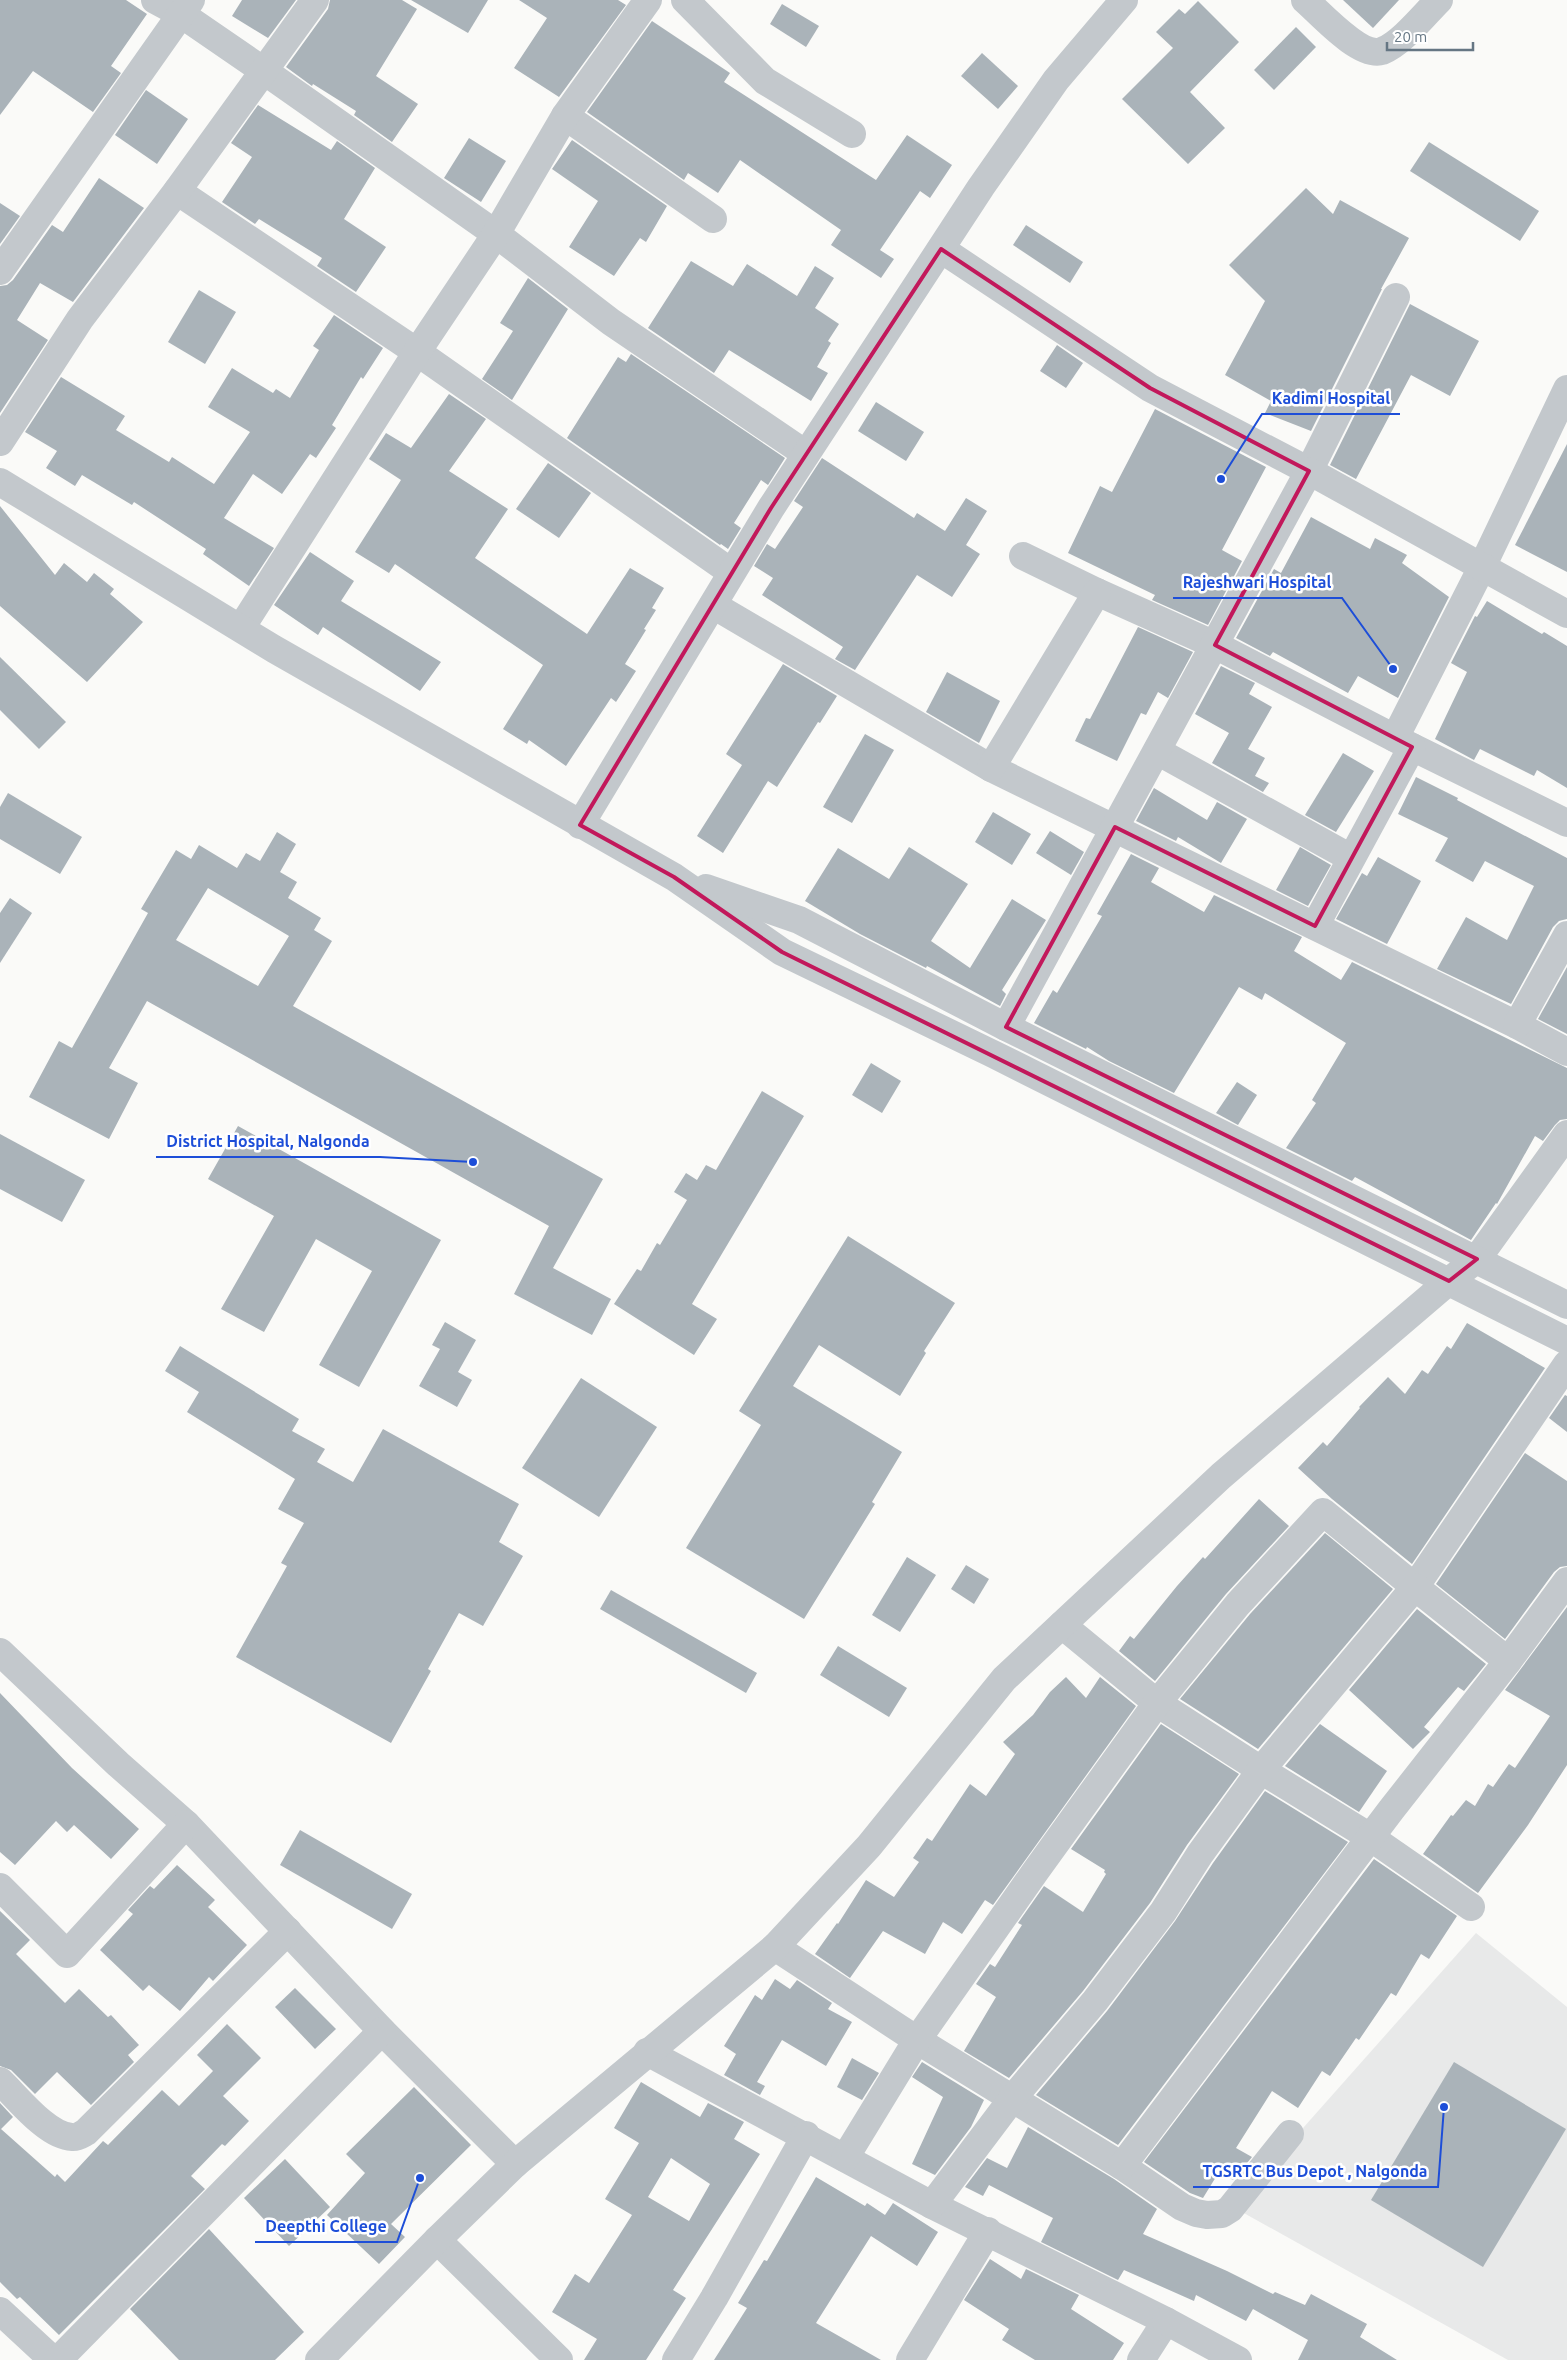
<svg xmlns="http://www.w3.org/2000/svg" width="1567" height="2360" viewBox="0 0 1567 2360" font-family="Ubuntu,sans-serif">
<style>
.built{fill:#e8e9e9}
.building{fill:#aab3b9;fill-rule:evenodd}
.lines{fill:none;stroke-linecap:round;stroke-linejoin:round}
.minor{stroke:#c3c8cc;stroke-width:28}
.tertiary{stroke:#c3c8cc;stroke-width:28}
.marked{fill:none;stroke:#c2185b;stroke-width:4;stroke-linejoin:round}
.leader{fill:none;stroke:#1d4ed8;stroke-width:2}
.callout-dot{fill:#1d4ed8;stroke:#fff;stroke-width:2}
.callout-label{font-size:16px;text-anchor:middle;font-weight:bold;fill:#1d4ed8;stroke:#fff;stroke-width:5;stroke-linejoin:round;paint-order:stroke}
</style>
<rect width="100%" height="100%" fill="#fafaf8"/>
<path class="built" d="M 1476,1933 L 1567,2007 L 1567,2360 L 1508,2360 L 1233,2207 Z"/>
<g class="building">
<path d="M 0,0 L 126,0 L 147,14 L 111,66 L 121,73 L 93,112 L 33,71 L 0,115 Z"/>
<path d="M 242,0 L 296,0 L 268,38 L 232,16 Z"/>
<path d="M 330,0 L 402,0 L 417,9 L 376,76 L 418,104 L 392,142 L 354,115 L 356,111 L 313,84 L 312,86 L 286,67 L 328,9 Z"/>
<path d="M 411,0 L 488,0 L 468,33 Z"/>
<path d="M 519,0 L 618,0 L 626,5 L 559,97 L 514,68 L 547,18 Z"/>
<path d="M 1343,0 L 1399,0 L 1373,28 Z"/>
<path d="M 1198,1 L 1239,42 L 1190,92 L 1225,128 L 1188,164 L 1122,99 L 1173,48 L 1156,32 L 1179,9 L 1185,14 Z"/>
<path d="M 782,4 L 819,26 L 806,47 L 770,24 Z"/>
<path d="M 652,21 L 730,73 L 724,82 L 876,180 L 907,135 L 952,165 L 930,198 L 920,191 L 880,250 L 894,259 L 881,278 L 831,245 L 841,230 L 740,160 L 718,193 L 688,173 L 684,180 L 587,112 Z"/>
<path d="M 1296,27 L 1316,47 L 1274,90 L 1254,70 Z"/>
<path d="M 982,53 L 1018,86 L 998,109 L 961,76 Z"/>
<path d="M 146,90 L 188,119 L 157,164 L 115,135 Z"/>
<path d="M 258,105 L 331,150 L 337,141 L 375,168 L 344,219 L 386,247 L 356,292 L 317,266 L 322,258 L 259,219 L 255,224 L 222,202 L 252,157 L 231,143 Z"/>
<path d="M 469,138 L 506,161 L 481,202 L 444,178 Z"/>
<path d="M 572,140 L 667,206 L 646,242 L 640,238 L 614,276 L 569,247 L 598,201 L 552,169 Z"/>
<path d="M 1429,142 L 1539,211 L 1520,241 L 1410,171 Z"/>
<path d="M 99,178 L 144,208 L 73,302 L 40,283 L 17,320 L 48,340 L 0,413 L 0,286 L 7,285 L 13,280 L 52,225 L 63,232 Z"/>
<path d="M 1306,188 L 1333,214 L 1340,200 L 1409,238 L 1381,289 L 1382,289 L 1311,431 L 1265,413 L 1271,401 L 1225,375 L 1265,301 L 1229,265 Z"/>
<path d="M 0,203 L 20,216 L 0,244 Z"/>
<path d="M 1026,225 L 1083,262 L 1070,283 L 1013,245 Z"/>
<path d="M 691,261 L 733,286 L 747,264 L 797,296 L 815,266 L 834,278 L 815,308 L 839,324 L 828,341 L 831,343 L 817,367 L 828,373 L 811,401 L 729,350 L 714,373 L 648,328 Z"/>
<path d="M 528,278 L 568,309 L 512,400 L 482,379 L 513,331 L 500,323 Z"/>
<path d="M 199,290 L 236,312 L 205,364 L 168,342 Z"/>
<path d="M 1410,304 L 1479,341 L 1450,396 L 1411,375 L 1356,479 L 1330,465 Z"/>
<path d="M 334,315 L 383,348 L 363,379 L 361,377 L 332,425 L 336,428 L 316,458 L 310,454 L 282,494 L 253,474 L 224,518 L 274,548 L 249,586 L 203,554 L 206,549 L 134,502 L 132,505 L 82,475 L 75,486 L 46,468 L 57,451 L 25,432 L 61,377 L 125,416 L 116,430 L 169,462 L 172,457 L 214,484 L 250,432 L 208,407 L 232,368 L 273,393 L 276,389 L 290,398 L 319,350 L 313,346 Z"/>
<path d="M 1057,345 L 1083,363 L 1066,388 L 1040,371 Z"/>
<path d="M 631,354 L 785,458 L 768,485 L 761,480 L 734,523 L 741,528 L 728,549 L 721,544 L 720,545 L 567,438 L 618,357 L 626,362 Z"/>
<path d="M 449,394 L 486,419 L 449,471 L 508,509 L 475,558 L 587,634 L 630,568 L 664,588 L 652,608 L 656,610 L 644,629 L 646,630 L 625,664 L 636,671 L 616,702 L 611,698 L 566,766 L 529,740 L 527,744 L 503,729 L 543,665 L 395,564 L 389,573 L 355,552 L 401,480 L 369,459 L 386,433 L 411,448 Z"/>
<path d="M 876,402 L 924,432 L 906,461 L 858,431 Z"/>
<path d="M 1155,409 L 1266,467 L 1222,550 L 1242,561 L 1208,625 L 1152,600 L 1155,595 L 1068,553 L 1100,486 L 1112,492 Z"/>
<path d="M 1567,444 L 1567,572 L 1515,545 Z"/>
<path d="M 822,458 L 914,518 L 917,513 L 945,531 L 966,498 L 987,511 L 966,545 L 980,554 L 952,597 L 917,575 L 855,670 L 835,659 L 843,647 L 762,595 L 773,578 L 754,566 L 767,544 L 775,549 L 803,507 L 794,501 Z"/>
<path d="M 548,463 L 591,493 L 559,538 L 516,509 Z"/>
<path d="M 0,506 L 55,575 L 64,563 L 87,582 L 94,573 L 114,589 L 110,594 L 143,622 L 87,682 L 0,606 Z"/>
<path d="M 1311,517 L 1370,549 L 1375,538 L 1407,555 L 1402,563 L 1449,597 L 1398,698 L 1358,676 L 1348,693 L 1273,652 L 1270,656 L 1236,638 L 1274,569 L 1281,573 Z"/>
<path d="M 310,552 L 354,581 L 341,601 L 441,662 L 420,691 L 323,627 L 318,635 L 274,605 Z"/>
<path d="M 1487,601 L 1542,634 L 1544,632 L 1567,646 L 1567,788 L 1537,770 L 1534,776 L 1480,749 L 1474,760 L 1435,739 L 1467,672 L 1451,663 L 1475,616 L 1477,617 Z"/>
<path d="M 1138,627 L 1193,652 L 1168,698 L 1158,692 L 1146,715 L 1141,713 L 1117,761 L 1075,741 L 1086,718 L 1090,719 Z"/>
<path d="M 0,657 L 66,722 L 39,749 L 0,710 Z"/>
<path d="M 783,664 L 837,696 L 820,723 L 818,722 L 777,787 L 768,781 L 723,853 L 697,836 L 742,765 L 726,754 Z"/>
<path d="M 1221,666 L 1255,683 L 1249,694 L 1272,707 L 1248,749 L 1265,758 L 1255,776 L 1269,783 L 1263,792 L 1212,763 L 1229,733 L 1195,714 Z"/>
<path d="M 947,672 L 1000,701 L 979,743 L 926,712 Z"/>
<path d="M 865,734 L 894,750 L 852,823 L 823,807 Z"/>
<path d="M 1343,753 L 1374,771 L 1336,832 L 1305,815 Z"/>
<path d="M 1416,777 L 1458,798 L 1457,800 L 1567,858 L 1567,919 L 1559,921 L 1553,927 L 1511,1004 L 1437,969 L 1466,917 L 1507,940 L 1534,886 L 1485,861 L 1473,882 L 1435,861 L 1448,838 L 1398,814 Z"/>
<path d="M 1154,788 L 1207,820 L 1217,802 L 1247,819 L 1221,863 L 1178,837 L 1176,841 L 1136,821 Z"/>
<path d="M 8,793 L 82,837 L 60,874 L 0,839 L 0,807 Z"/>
<path d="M 993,812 L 1031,834 L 1012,865 L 975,842 Z"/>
<path d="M 1050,831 L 1084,852 L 1071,875 L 1036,853 Z"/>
<path d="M 277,832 L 296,844 L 280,872 L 297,882 L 288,898 L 321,918 L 314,930 L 332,941 L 293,1006 L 603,1179 L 553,1268 L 611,1299 L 592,1335 L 514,1294 L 549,1226 L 147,1001 L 109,1068 L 138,1083 L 109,1139 L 29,1097 L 59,1041 L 72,1048 L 148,913 L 141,909 L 176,850 L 191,859 L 199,845 L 237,868 L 246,853 L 260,861 ZM 208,888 L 289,936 L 258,986 L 176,940 Z"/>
<path d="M 909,847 L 968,884 L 931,941 L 970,968 L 1012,899 L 1046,920 L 1002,990 L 1006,994 L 1000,1006 L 927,966 L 926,968 L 860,934 L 805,901 L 838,848 L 889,879 Z"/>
<path d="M 1300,847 L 1331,865 L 1308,906 L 1276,890 Z"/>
<path d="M 1131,854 L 1159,868 L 1151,882 L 1204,912 L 1214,895 L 1302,937 L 1294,951 L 1341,980 L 1352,962 L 1567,1068 L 1567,1119 L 1560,1120 L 1555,1125 L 1543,1141 L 1535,1136 L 1497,1204 L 1496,1203 L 1471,1240 L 1355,1177 L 1352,1181 L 1286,1148 L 1316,1103 L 1312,1100 L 1346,1043 L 1265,993 L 1262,1000 L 1239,987 L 1174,1093 L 1109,1061 L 1087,1047 L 1086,1049 L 1034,1023 L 1053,990 L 1057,993 L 1102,916 L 1097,914 Z"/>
<path d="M 1378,857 L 1421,881 L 1387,944 L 1336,919 L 1362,873 L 1367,876 Z"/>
<path d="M 10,898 L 32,913 L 0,963 L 0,913 Z"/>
<path d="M 1567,967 L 1567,1034 L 1538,1019 Z"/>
<path d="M 871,1063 L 901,1081 L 882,1113 L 852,1095 Z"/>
<path d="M 1237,1082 L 1257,1095 L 1238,1125 L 1216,1113 Z"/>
<path d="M 762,1091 L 804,1116 L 692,1304 L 717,1319 L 694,1355 L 614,1304 L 637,1269 L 641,1271 L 657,1243 L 660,1245 L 687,1200 L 674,1192 L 686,1173 L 697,1180 L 706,1165 L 716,1170 Z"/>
<path d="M 238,1126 L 441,1240 L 359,1387 L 319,1365 L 372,1271 L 316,1239 L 264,1332 L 221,1309 L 274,1216 L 208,1179 Z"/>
<path d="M 0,1134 L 85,1180 L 62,1222 L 0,1189 Z"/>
<path d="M 848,1236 L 955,1303 L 924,1351 L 926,1353 L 900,1396 L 819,1345 L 793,1386 L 902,1452 L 872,1502 L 875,1504 L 804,1619 L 686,1548 L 761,1425 L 739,1411 Z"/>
<path d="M 445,1322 L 476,1340 L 458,1372 L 472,1380 L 457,1407 L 419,1386 L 440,1349 L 432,1345 Z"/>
<path d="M 1467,1323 L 1545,1368 L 1412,1564 L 1332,1499 L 1298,1468 L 1323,1442 L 1327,1446 L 1360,1408 L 1359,1407 L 1388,1377 L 1405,1394 L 1422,1370 L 1428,1374 L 1447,1346 L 1451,1349 Z"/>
<path d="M 180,1346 L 299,1419 L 292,1431 L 325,1449 L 317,1462 L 353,1482 L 383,1429 L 519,1504 L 499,1542 L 523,1556 L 483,1626 L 459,1613 L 428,1669 L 431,1671 L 391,1743 L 236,1657 L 287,1566 L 281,1563 L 304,1523 L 278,1509 L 295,1479 L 187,1412 L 199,1392 L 165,1371 Z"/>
<path d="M 581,1378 L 657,1427 L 599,1517 L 522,1468 Z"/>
<path d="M 1565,1395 L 1567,1396 L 1567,1432 L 1549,1418 Z"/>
<path d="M 1525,1453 L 1567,1481 L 1567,1566 L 1560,1567 L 1554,1572 L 1505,1639 L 1436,1584 Z"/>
<path d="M 1259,1499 L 1289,1526 L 1226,1594 L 1155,1681 L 1119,1651 L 1130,1636 L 1134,1639 L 1177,1586 L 1203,1557 L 1205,1559 Z"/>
<path d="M 1325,1533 L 1393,1589 L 1258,1749 L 1180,1699 L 1250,1614 Z"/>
<path d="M 907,1557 L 936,1575 L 900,1632 L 872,1615 Z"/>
<path d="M 966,1565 L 989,1579 L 974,1604 L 951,1589 Z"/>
<path d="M 611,1590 L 757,1673 L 746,1693 L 600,1609 Z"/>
<path d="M 1567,1607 L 1567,1765 L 1528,1825 L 1478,1893 L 1423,1854 L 1451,1815 L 1453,1816 L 1466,1800 L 1475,1806 L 1488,1784 L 1493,1787 L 1509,1764 L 1515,1768 L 1550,1716 L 1505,1690 Z"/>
<path d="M 1417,1609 L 1486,1664 L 1464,1691 L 1458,1687 L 1424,1727 L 1430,1732 L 1413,1749 L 1349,1690 Z"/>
<path d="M 838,1646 L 907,1688 L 889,1717 L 820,1675 Z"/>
<path d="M 1066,1677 L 1086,1698 L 1100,1677 L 1136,1706 L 993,1905 L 985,1900 L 962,1934 L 943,1922 L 925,1954 L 883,1931 L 850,1978 L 815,1954 L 837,1923 L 838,1924 L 866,1880 L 894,1897 L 919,1862 L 913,1858 L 927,1838 L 932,1841 L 970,1784 L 986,1796 L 1015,1754 L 1003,1742 L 1033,1715 L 1050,1692 Z"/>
<path d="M 0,1693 L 72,1768 L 139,1829 L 111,1859 L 74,1825 L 67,1832 L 56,1821 L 15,1865 L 0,1852 Z"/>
<path d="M 1161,1724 L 1239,1774 L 1187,1845 L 1150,1903 L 1083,1991 L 1009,2078 L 964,2051 L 996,1997 L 976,1984 L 990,1964 L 995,1967 L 1022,1925 L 1018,1923 L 1044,1886 L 1083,1912 L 1106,1874 L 1104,1872 L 1105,1870 L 1071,1849 Z"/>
<path d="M 1320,1724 L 1387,1771 L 1359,1812 L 1285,1766 Z"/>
<path d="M 1265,1791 L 1348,1842 L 1118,2145 L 1036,2095 L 1107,2011 L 1175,1921 L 1213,1863 Z"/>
<path d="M 300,1830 L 412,1894 L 392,1929 L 280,1865 Z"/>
<path d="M 1374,1859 L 1457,1916 L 1429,1959 L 1421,1954 L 1396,1996 L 1391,1993 L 1359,2040 L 1356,2038 L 1330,2076 L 1322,2071 L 1298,2108 L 1272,2091 L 1236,2148 L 1252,2157 L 1233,2180 L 1219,2172 L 1203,2198 L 1190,2193 L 1144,2162 Z"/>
<path d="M 177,1865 L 215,1900 L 208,1907 L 247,1945 L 213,1981 L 209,1977 L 180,2011 L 149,1985 L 143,1991 L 100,1950 L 133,1914 L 128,1910 L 150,1886 L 154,1889 Z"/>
<path d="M 0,1911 L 30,1940 L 16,1954 L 65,2003 L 79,1989 L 108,2017 L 111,2015 L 139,2045 L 128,2055 L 134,2062 L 91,2105 L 57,2072 L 35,2094 L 11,2070 L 0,2066 Z"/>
<path d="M 775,1979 L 790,1989 L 797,1980 L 832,2003 L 828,2009 L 852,2022 L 826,2066 L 782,2040 L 757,2082 L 765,2086 L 760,2095 L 724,2075 L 736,2054 L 724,2046 L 755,1995 L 762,2000 Z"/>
<path d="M 295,1988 L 336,2029 L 315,2049 L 275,2007 Z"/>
<path d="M 227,2024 L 261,2058 L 223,2096 L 249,2121 L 225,2146 L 222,2144 L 191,2176 L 205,2189 L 59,2335 L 20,2297 L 17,2299 L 0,2282 L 0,2103 L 13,2117 L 1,2129 L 55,2177 L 57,2174 L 65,2182 L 103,2141 L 108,2145 L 162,2090 L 179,2106 L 213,2071 L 197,2055 Z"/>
<path d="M 852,2058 L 879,2073 L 862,2100 L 837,2087 Z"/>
<path d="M 922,2062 L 984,2100 L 971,2127 L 935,2175 L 912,2164 L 943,2097 L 912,2077 Z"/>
<path d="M 1454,2062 L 1566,2129 L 1483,2267 L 1371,2200 Z"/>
<path d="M 641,2082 L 700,2117 L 708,2103 L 744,2122 L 734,2139 L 760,2154 L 673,2290 L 686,2298 L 646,2360 L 584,2360 L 597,2339 L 552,2312 L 575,2274 L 589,2283 L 632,2215 L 605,2199 L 639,2143 L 614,2128 ZM 671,2158 L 710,2184 L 689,2221 L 648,2197 Z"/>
<path d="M 414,2087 L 471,2145 L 391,2224 L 405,2237 L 379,2264 L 327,2215 L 365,2173 L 346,2154 Z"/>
<path d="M 1028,2127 L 1114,2179 L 1157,2209 L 1143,2234 L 1227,2271 L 1273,2294 L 1275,2292 L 1305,2305 L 1311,2294 L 1367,2324 L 1360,2337 L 1397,2360 L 1298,2360 L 1308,2340 L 1253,2309 L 1246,2321 L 1196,2295 L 1194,2301 L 1124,2270 L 1118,2280 L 1041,2242 L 1053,2218 L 989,2185 L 983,2196 L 965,2187 L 987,2158 L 1007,2168 Z"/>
<path d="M 285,2159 L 330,2207 L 289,2246 L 244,2198 Z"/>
<path d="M 816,2177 L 865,2206 L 867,2203 L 885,2215 L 893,2203 L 938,2232 L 917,2266 L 871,2236 L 816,2323 L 881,2360 L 714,2360 L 747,2308 L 738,2303 L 764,2260 L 767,2261 Z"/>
<path d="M 209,2229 L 304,2332 L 275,2360 L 179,2360 L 130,2309 Z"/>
<path d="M 990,2259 L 1021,2279 L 1026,2269 L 1079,2295 L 1071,2309 L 1124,2343 L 1113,2360 L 1035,2360 L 1002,2340 L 1009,2329 L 964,2300 Z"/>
</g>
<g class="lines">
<g class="minor">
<path d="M 155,0 L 181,14 L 264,71 L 496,234 L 611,322 L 806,454"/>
<path d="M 685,0 L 765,81 L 852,134"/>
<path d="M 1305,0 C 1321,14 1360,58 1382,51 C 1401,44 1424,15 1439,0"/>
<path d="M 565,116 L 713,219"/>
<path d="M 177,191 L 417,352 L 731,572"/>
<path d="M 941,249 L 1150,388 L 1309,471 L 1396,297"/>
<path d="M 0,271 L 191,0"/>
<path d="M 0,442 L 80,319 L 177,191 L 315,0"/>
<path d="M 1023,556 L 1097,592 L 1215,645 L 1412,747 L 1567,823"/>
<path d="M 713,605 L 991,768 L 1517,1025 L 1567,1052"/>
<path d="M 241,628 L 417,352 L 496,234 L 565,116 L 648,0"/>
<path d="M 1395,738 L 1482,567 L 1567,389"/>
<path d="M 1157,751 L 1351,858"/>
<path d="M 991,768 L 1097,592"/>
<path d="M 580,825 L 771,508 L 981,187 L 1056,80 L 1124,0"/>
<path d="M 1315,926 L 1412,747"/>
<path d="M 1517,1025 L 1567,935"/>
<path d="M 1006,1027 L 1309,471 L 1567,614"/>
<path d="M 1062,1625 L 1157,1703 L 1261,1770 L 1370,1837 L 1471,1907"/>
<path d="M 0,1652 L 118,1764 L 186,1824 L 382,2031 L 515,2164"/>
<path d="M 0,1887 L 67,1954 L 186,1824"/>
<path d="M 775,1947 L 917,2040 L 1122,2166 L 1182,2207 L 1196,2213 L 1207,2215 L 1222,2214 L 1230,2209 L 1290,2134"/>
<path d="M 647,2052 L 932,2205 L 1166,2321 L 1141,2360"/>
<path d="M 0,2081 C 18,2098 47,2136 72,2137 C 77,2138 82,2134 86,2132 L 288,1931"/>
<path d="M 845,2158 L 917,2040 L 1035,1872 L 1157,1703 L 1238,1604 L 1323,1512 L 1415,1587 L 1567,1364"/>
<path d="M 1122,2166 L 1391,1810 L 1508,1661"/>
<path d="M 932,2205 L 1012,2099 L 1095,2001 L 1163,1912 L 1200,1854 L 1261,1770 L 1415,1587 L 1508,1661 L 1567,1581"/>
<path d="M 437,2240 L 559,2360"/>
<path d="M 0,2311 L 53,2360"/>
<path d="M 1166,2321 L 1238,2360"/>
<path d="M 58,2360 L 382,2031"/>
<path d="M 319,2360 L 437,2240 L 515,2164 L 775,1947 L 869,1846 L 1004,1679 L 1221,1476 L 1449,1281 L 1477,1259 L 1567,1134"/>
<path d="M 676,2360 L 714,2298 L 806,2135"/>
<path d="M 910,2360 L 988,2231"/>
</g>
<g class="tertiary">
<path d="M 0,482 L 274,649 L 674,877 L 782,952 L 993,1054 L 1567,1341"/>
<path d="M 706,888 L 799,920 L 1006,1027 L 1567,1305"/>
</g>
</g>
<path class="marked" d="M 941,249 L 1150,388 L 1309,471 L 1215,645 L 1412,747 L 1315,926 L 1115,827 L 1006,1027 L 1477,1259 L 1449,1281 L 782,952 L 674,877 L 580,825 L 771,508 Z"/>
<path class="leader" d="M1221 479L1262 414H1400M1393 669L1342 598H1173M473 1162L380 1157H156M1444 2107L1438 2187H1193M420 2178L397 2242H255"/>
<g class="callout-dot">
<circle cx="1221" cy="479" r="5"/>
<circle cx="1393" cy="669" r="5"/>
<circle cx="473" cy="1162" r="5"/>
<circle cx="1444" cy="2107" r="5"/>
<circle cx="420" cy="2178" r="5"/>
</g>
<g class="callout-label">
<text x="1331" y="404">Kadimi Hospital</text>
<text x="1257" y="588">Rajeshwari Hospital</text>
<text x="268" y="1147">District Hospital, Nalgonda</text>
<text x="1315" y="2177">TGSRTC Bus Depot , Nalgonda</text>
<text x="326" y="2232">Deepthi College</text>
</g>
<path d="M1387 42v8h86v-8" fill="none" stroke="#657683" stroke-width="2.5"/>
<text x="1394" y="42" font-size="15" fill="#657683" stroke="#ffffff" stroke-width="4" paint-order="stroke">20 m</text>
</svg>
